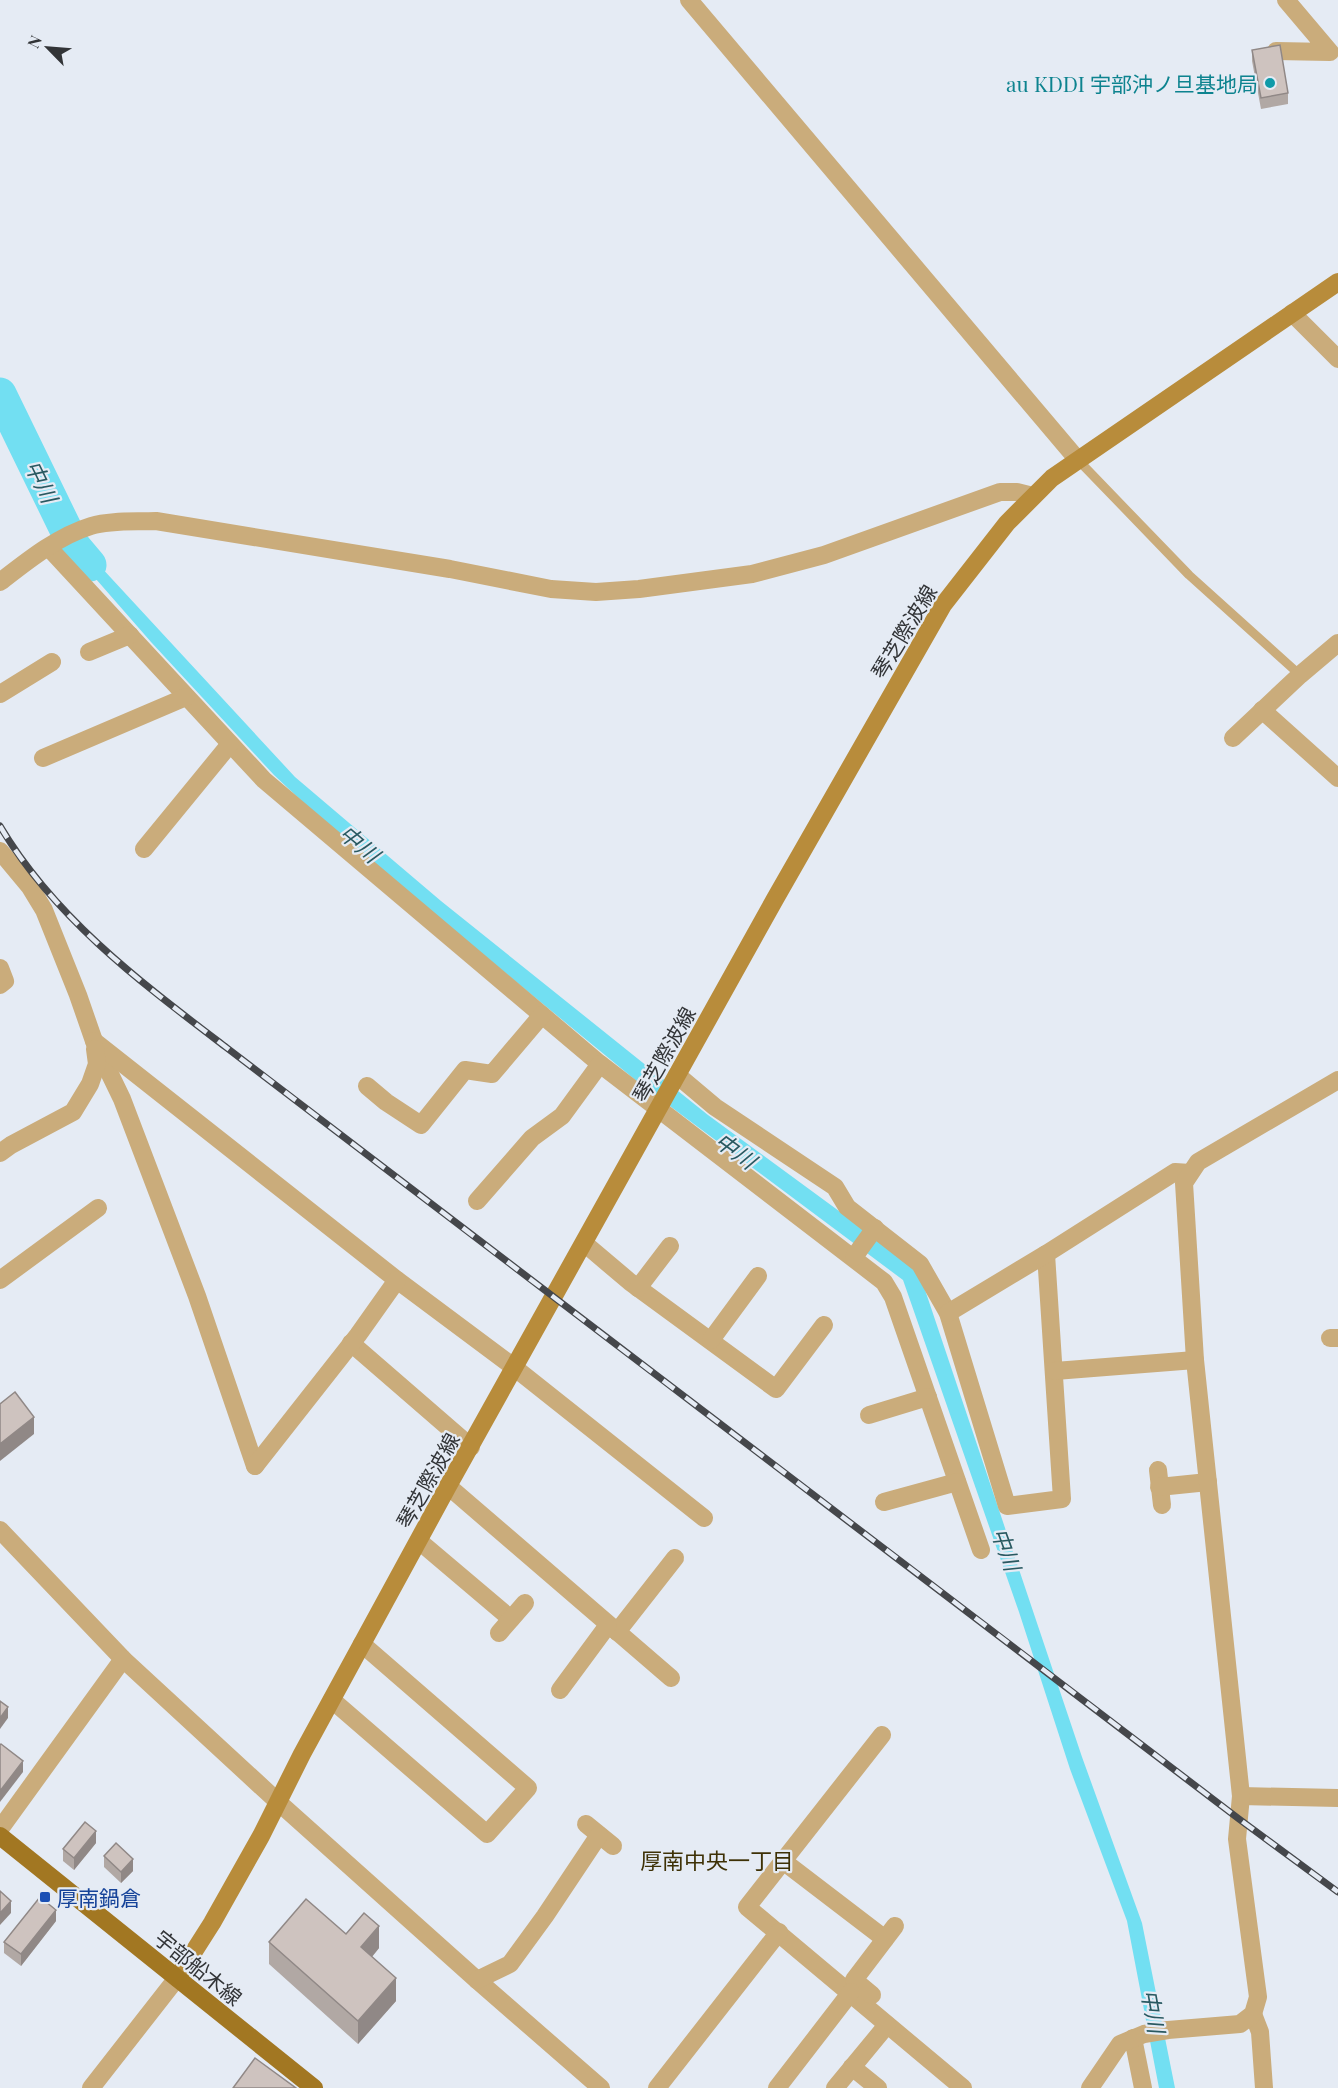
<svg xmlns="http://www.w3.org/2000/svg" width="1338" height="2088" viewBox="0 0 1338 2088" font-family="'Playfair Display','Noto Sans JP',serif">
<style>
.water{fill:#72dff2}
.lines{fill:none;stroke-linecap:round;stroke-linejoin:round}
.river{stroke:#72dff2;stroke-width:33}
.service{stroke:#caac7b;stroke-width:9}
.minor{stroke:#caac7b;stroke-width:18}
.tertiary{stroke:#caac7b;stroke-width:18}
.secondary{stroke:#b88c3b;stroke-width:18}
.primary{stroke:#a27722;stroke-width:18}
.rail-casing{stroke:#45474b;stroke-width:7}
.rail{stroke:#e5ebf4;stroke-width:4.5;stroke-dasharray:14;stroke-linecap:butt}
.wall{fill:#b1a8a4}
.shaded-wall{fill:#908886}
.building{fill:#cec3bf;stroke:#908886;stroke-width:1.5}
.culture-dot{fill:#0f9aa8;stroke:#e5ebf4;stroke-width:2}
.transit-dot{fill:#1a4fb4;stroke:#e5ebf4;stroke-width:2}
.labels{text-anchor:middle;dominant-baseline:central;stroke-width:4.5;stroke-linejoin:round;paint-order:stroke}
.culture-label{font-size:21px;fill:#0d838f;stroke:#e5ebf4;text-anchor:end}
.street-label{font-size:21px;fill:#323437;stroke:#e5ebf4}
.transit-label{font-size:21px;fill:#164399;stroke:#e5ebf4;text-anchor:start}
.water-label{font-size:22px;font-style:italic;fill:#295961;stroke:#e5ebf4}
.neighbourhood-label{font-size:22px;fill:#3e3106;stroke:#e5ebf4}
</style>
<rect width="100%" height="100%" fill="#e5ebf4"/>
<path class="water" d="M 75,539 L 295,777 L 441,901 L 708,1115 L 918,1269 L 1082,1757 L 1142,1923 L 1175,2088 L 1159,2088 L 1127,1921 L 1070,1769 L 1019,1612 L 903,1280 L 639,1083 L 340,837 L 274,775 L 151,642 L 68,547 Z"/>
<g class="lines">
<path class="river" d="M 0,394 L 74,546 L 90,565"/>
<path class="service" d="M 1078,460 L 1189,575 L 1300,675"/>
<g class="minor">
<path d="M 1276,51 L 1330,52 L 1286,0"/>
<path d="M 1292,313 L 1338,359"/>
<path d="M 49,548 L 264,780 L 600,1064 L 884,1282 L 893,1297 L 981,1550"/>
<path d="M 0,582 C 27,561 58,536 91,526 C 111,520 135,522 156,521 L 450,569 L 551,589 L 596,592 L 639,589 L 752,574 L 824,555 L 1000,492 L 1017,492 L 1033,496"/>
<path d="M 89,652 L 130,635"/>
<path d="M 0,694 L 52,662"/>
<path d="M 1262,710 L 1338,778"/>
<path d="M 1233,738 L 1300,675 L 1338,643"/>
<path d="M 43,758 L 186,697"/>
<path d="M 144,849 L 230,744"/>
<path d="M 0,851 L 30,887 L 44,910 L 78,995 L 94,1041 L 122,1099 L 197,1296 L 255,1466"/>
<path d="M 0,968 L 5,981 L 0,985"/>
<path d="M 94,1041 L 397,1280 L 515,1368 L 704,1518"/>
<path d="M 677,1075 L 715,1107 L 835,1187 L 847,1207 L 920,1264 L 948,1313 L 1007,1506 L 1062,1499 L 1046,1254"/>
<path d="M 367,1086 L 386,1102 L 421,1125 L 465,1070 L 492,1074 L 542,1015"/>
<path d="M 0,1153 L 11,1145 L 73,1112 L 90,1084 L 97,1064 L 95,1049"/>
<path d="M 477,1201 L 532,1138 L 562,1116 L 600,1064"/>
<path d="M 584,1243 L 630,1282 L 776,1389 L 824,1325"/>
<path d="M 854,1257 L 875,1228"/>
<path d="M 0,1280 L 98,1208"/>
<path d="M 638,1288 L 670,1246"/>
<path d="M 948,1313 L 1046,1254 L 1175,1172 L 1190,1173"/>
<path d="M 1330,1338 L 1338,1338"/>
<path d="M 711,1340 L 758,1276"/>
<path d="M 351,1343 L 471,1447"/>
<path d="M 1055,1371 L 1195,1360"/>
<path d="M 869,1415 L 928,1397"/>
<path d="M 255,1466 L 358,1335 L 397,1280"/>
<path d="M 1158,1470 L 1162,1505"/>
<path d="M 448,1486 L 671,1678"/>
<path d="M 1159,1487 L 1208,1482"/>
<path d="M 884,1502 L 957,1482"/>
<path d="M 0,1530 L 123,1659 L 277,1801 L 477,1980 L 601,2088"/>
<path d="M 419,1541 L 511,1619"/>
<path d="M 617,1632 L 675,1558"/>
<path d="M 499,1633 L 525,1603"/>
<path d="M 560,1690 L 608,1625"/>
<path d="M 332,1700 L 487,1834 L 528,1788 L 362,1644"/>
<path d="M 882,1735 L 747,1907 L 963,2088"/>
<path d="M 1241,1796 L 1338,1798"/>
<path d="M 586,1824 L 613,1846"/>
<path d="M 0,1829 L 123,1659"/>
<path d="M 783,1861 L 885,1939"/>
<path d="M 477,1980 L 510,1964 L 545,1916 L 599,1835"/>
<path d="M 872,1995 L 854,1980 L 895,1926"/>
<path d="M 1253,2014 L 1260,2032 L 1264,2088"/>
<path d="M 1133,2038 L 1143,2088"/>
<path d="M 852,2067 L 878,2088"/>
<path d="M 657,2088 L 779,1932"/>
<path d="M 777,2088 L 851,1992"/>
<path d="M 835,2088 L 887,2025"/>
<path d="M 1090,2088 L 1120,2044 L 1144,2034 L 1168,2030 L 1240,2024 L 1253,2014 L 1258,1997 L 1237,1839 L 1241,1796 L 1195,1360 L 1184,1183 L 1198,1162 L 1338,1080"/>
</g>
<g class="tertiary">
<path d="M 689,0 L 1077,459"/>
<path d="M 91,2088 L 177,1978"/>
</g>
<path class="secondary" d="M 177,1978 L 212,1923 L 261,1836 L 302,1754 L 448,1486 L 775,899 L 943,605 L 1007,523 L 1052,478 L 1338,282"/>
<path class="primary" d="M 0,1836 L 314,2088"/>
<g class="rail-casing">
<path id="rail" d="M 0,826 C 55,919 143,984 227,1048 C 289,1095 350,1142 412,1189 C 687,1399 963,1608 1239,1819 L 1338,1892"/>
</g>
<use href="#rail" class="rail"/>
</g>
<g class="wall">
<path d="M 1252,50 L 1288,93 L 1288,104 L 1261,109 L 1252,61 Z"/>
<path d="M 96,1843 L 74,1870 L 63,1861 L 63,1849 Z"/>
<path d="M 104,1856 L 133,1871 L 121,1883 L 104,1867 Z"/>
<path d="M 56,1921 L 21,1966 L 4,1953 L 4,1942 Z"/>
<path d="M 346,1934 L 379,1948 L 372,1957 L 396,2001 L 358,2044 L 269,1964 L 269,1942 Z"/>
</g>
<g class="shaded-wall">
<path d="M 34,1417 L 34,1434 L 0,1461 L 0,1444 Z"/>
<path d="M 8,1707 L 8,1718 L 0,1729 L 0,1718 Z"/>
<path d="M 23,1761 L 23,1772 L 0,1802 L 0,1791 Z"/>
<path d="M 96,1831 L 96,1843 L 74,1870 L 74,1858 Z"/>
<path d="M 133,1859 L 133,1871 L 121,1883 L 121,1872 Z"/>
<path d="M 11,1901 L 11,1913 L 0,1925 L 0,1913 Z"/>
<path d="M 56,1910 L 56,1921 L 21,1966 L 21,1954 Z"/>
<path d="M 379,1926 L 379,1948 L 361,1970 L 361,1947 Z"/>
<path d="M 396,1978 L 396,2001 L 358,2044 L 358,2021 Z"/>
</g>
<g class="building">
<path d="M 1280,45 L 1288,93 L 1261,98 L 1252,50 Z"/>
<path d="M 15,1392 L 34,1417 L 0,1444 L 0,1404 Z"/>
<path d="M 0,1701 L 8,1707 L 0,1718 Z"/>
<path d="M 1,1744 L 23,1761 L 0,1791 L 0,1745 Z"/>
<path d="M 85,1822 L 96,1831 L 74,1858 L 63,1849 Z"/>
<path d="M 116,1843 L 133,1859 L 121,1872 L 104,1856 Z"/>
<path d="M 0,1891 L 11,1901 L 0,1913 Z"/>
<path d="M 40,1897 L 56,1910 L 21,1954 L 4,1942 Z"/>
<path d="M 306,1899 L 346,1934 L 364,1913 L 379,1926 L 361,1947 L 396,1978 L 358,2021 L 269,1942 Z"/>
<path d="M 255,2058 L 296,2088 L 233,2088 Z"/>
</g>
<circle class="culture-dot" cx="1270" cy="83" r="6"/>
<rect class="transit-dot" x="39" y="1891" width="12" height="12" rx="3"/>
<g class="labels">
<g class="culture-label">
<text x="1258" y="83">au KDDI 宇部沖ノ旦基地局</text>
</g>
<g class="street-label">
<text transform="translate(903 631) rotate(-59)">琴芝際波線</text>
<text transform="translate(663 1054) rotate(-61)">琴芝際波線</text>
<text transform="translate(427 1480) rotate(-61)">琴芝際波線</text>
<text transform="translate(199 1967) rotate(39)">宇部船木線</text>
</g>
<g class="transit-label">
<text x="57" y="1897">厚南鍋倉</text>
</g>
<g class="water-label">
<text transform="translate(42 481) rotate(64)">中川</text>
<text transform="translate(360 843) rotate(40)">中川</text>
<text transform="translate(736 1150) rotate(36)">中川</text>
<text transform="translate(1007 1549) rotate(70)">中川</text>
<text transform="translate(1154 2011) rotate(80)">中川</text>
</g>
<g class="neighbourhood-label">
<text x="717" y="1860">厚南中央一丁目</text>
</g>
</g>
<g transform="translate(48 48) rotate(295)" stroke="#e5ebf4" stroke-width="4.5" paint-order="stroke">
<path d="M0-4.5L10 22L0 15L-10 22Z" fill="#323437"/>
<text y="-9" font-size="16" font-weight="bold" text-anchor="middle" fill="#323437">N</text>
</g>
</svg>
